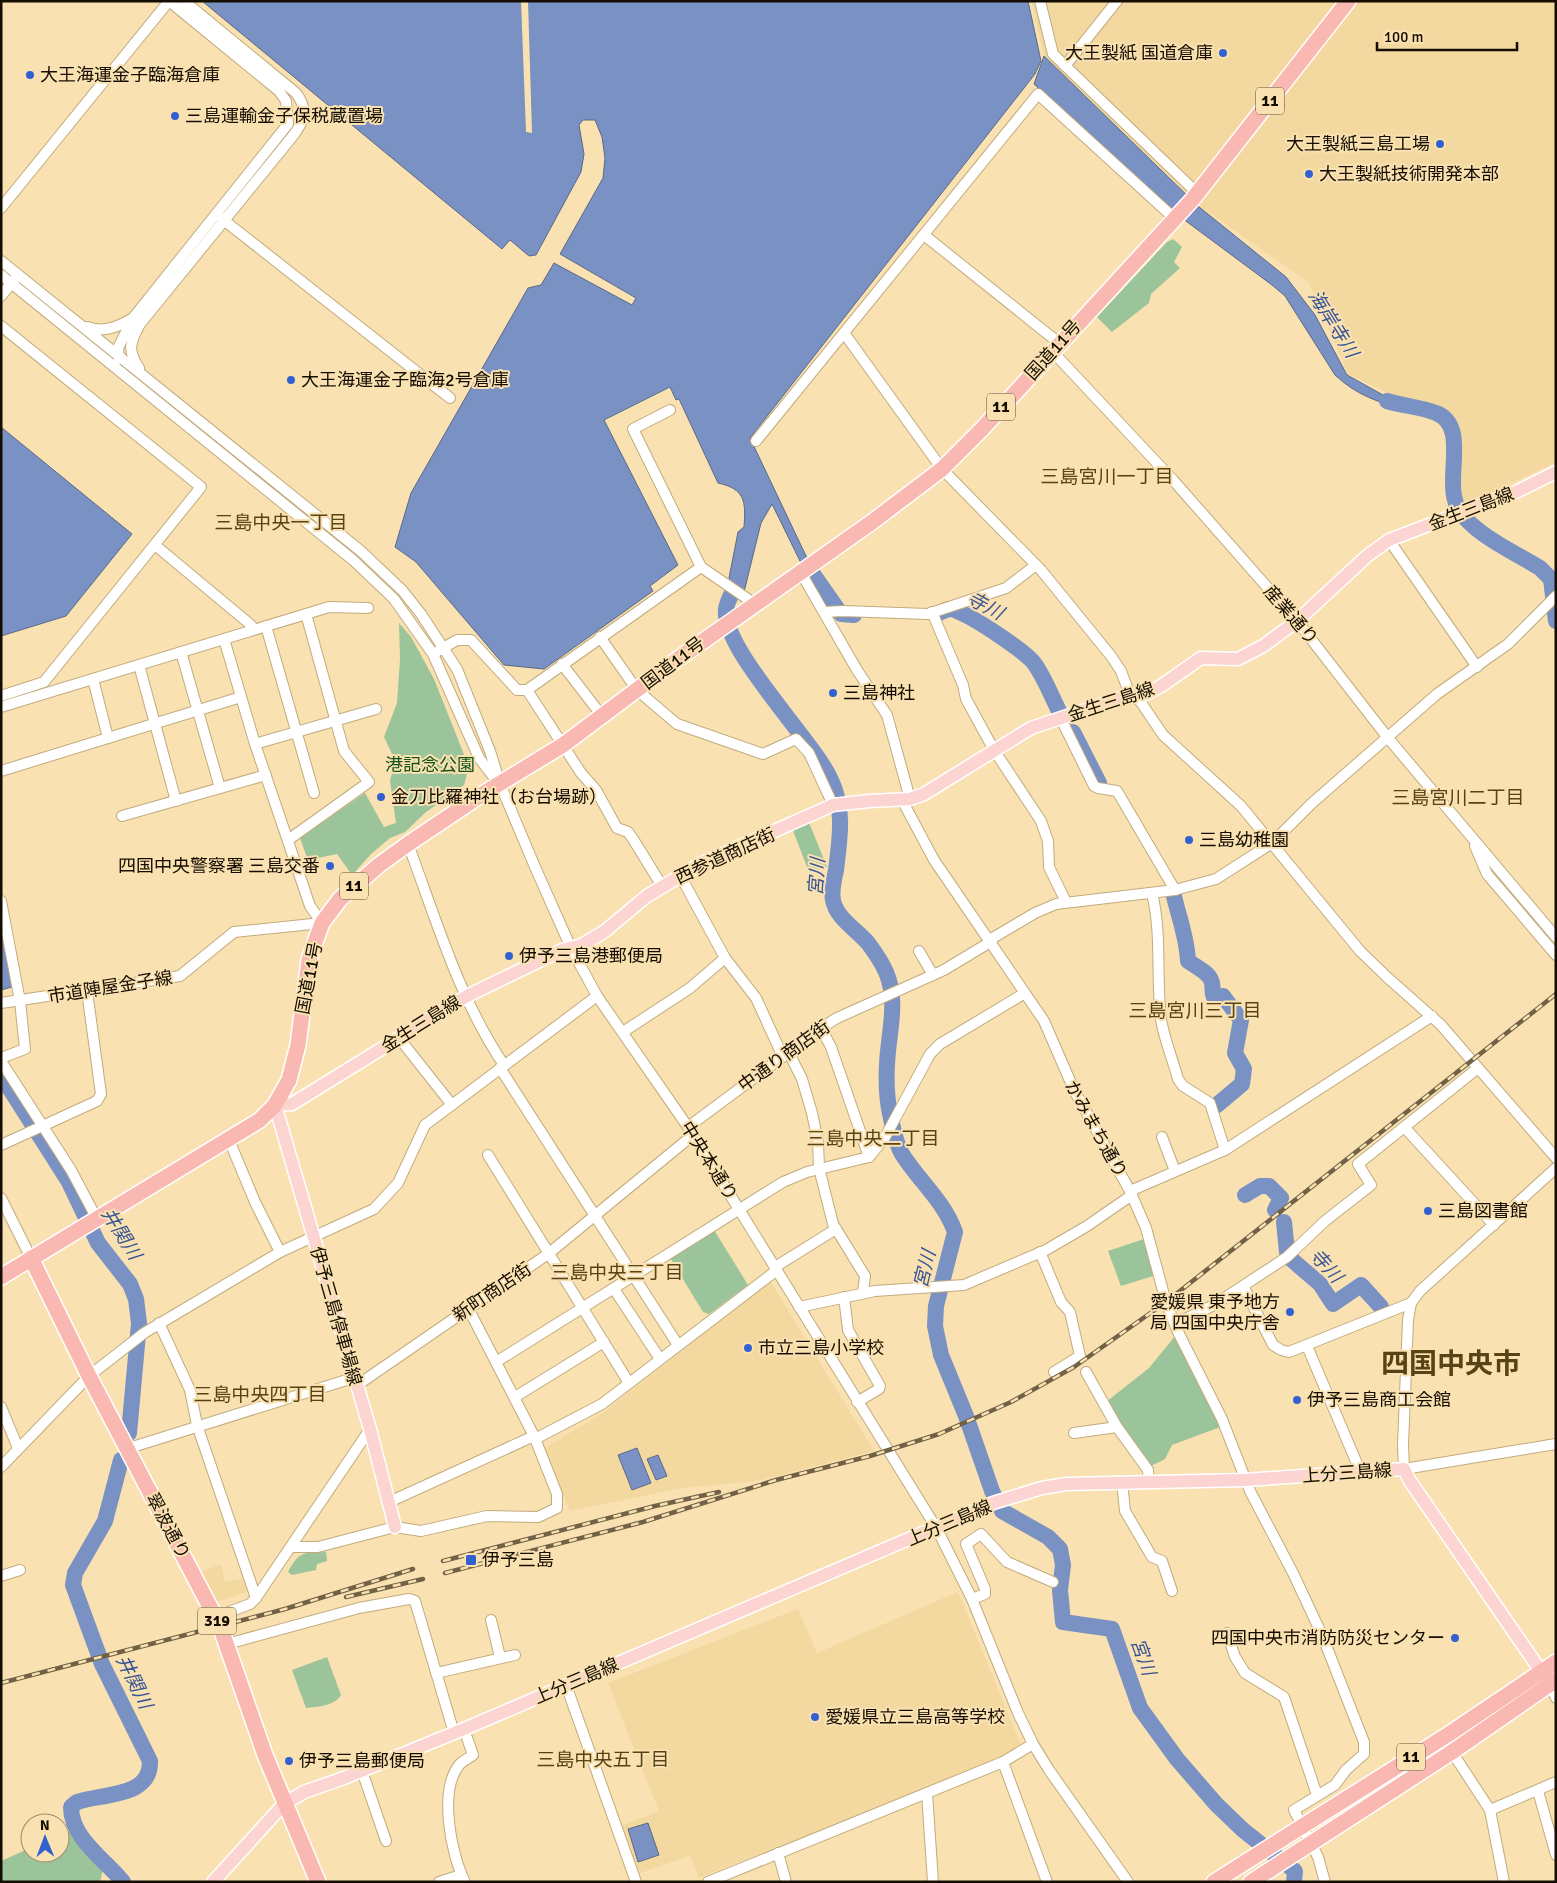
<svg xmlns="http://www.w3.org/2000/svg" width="1557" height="1883" font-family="Signika,'Noto Sans JP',sans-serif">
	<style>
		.built { fill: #f3d8a0 }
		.green { fill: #9bc49a }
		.water { fill: #7991c3; stroke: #5b6988 }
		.pier { fill: #f9e1b1 }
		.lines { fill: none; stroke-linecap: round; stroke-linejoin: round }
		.river { stroke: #7991c3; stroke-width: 16 }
		.minor-casing { stroke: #c2ab7d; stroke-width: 12 }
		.major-casing { stroke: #fff; stroke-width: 15 }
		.highway-casing { stroke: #fff; stroke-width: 18 }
		.minor { stroke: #fff; stroke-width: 10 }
		.major { stroke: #fcd4d1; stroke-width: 12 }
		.highway { stroke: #fab8b2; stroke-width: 15 }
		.rail-casing { stroke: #716247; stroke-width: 4.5 }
		.rail { stroke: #f9e1b1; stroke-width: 2.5; stroke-dasharray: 8; stroke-linecap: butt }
		.poi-dot { fill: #3360d0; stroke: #f9e1b1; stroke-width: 2 }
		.labels { text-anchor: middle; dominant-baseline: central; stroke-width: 4; stroke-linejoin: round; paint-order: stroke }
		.shield { fill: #f9e1b1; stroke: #594d35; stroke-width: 1 }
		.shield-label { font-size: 16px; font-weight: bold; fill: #150d00 }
		.poi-label { font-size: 18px; fill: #150d00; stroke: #f9e1b1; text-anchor: start }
		.street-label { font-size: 18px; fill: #150d00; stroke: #f9e1b1 }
		.park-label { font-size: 18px; fill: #135419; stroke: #f9e1b1 }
		.water-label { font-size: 19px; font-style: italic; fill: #375494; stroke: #f9e1b1 }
		.neighbourhood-label { font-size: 19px; fill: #584316; stroke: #f9e1b1 }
		.town-label { font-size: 28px; font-weight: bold; fill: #584316; stroke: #f9e1b1 }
	</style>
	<rect width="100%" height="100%" fill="#f9e1b1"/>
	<g class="built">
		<polygon points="1031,1 1556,1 1556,462 1463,506 1458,426 1348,374 1309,283 1200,206 1044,56"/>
		<polygon points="768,1282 772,1284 874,1451 757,1481 682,1488 570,1511 543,1449 606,1411"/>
		<polygon points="221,1564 225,1582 243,1578 247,1592 216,1602 202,1572"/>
		<polygon points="958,1592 1023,1750 699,1878 690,1856 637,1874 621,1826 659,1811 608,1683 798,1609 817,1653"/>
	</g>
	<g class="green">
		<polygon points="1173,239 1182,247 1174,262 1180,268 1151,294 1149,303 1112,332 1097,317 1167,242"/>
		<polygon points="399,623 411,637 434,679 469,767 464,785 426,812 405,832 390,838 371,854 352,875 337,854 308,860 300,838 365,793 384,827 396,823 390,781 395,760 384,737 397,703 400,659"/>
		<polygon points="808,820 827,867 809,872 792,828"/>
		<polygon points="714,1230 748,1285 709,1314 703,1312 669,1256"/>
		<polygon points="1144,1239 1153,1276 1121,1286 1108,1251"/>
		<polygon points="1176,1335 1223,1426 1172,1445 1165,1459 1149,1467 1106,1402 1149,1368"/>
		<path d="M326 1552 327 1561 317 1564 316 1570 292 1575 288 1572C299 1551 303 1553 326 1552Z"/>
		<path d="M327 1657 341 1695C334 1706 318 1707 306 1708L292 1670Z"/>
		<polygon points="72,1830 103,1869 100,1882 1,1882 1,1861 30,1848 30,1853 60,1853 60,1836"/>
	</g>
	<g class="water">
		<path d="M202 1H1028L1041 61 1035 74 750 438 807 558 801 563 772 504 761 523 744 592 729 578 738 532 744 527C746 501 745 489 718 483L679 399 676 400 670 387 604 420 678 565 650 586 653 591 544 669 504 665 416 562 395 547 411 493 528 288 541 285 554 263 632 305 636 298 560 254 603 178 605 158 602 137 595 120H583L579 125 584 154 581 172 536 255 529 256 510 240 502 249Z"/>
		<path d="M1044 56 1198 206 1286 277 1315 315 1347 375 1383 395 1408 401 1407 409C1380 404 1355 394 1335 375L1285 296 1272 285 1171 210 1034 84Z"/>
		<polygon points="1,427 132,534 66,616 1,636"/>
		<polygon points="1,921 12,987 1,990"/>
		<polygon points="637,1448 651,1483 632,1490 618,1455"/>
		<polygon points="658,1455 667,1476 656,1480 647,1459"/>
		<polygon points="648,1823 659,1855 638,1862 628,1829"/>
	</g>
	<polygon class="pier" points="521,1 528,1 532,133 526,132"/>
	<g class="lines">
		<g class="river">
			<path d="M1387 401C1403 406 1422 407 1436 413 1470 426 1443 480 1458 508 1471 533 1516 553 1540 568L1551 579 1556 621"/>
			<polyline points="813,574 841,614 854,615"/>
			<path d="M736 584C733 592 727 601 726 609 721 648 811 738 830 778 845 808 840 838 836 870 834 879 831 891 833 900 836 918 857 930 868 943 874 951 882 963 886 972 899 1002 888 1034 887 1065 886 1081 887 1099 890 1114 893 1127 895 1142 902 1154 919 1181 944 1201 955 1232L936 1306 935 1326 941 1355 966 1416 992 1491 1002 1511 1048 1537 1060 1549 1063 1565 1060 1590 1063 1622 1112 1629 1140 1708 1177 1759 1216 1804 1243 1830 1295 1871 1294 1882"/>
			<path d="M935 615C939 613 945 610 949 609 962 608 1026 652 1034 663 1045 678 1052 698 1061 715"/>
			<polyline points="1073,732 1099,783"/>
			<path d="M1174 896C1179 918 1187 938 1188 961 1195 966 1208 972 1211 980 1214 986 1211 991 1214 997L1223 996 1241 1020 1235 1053 1244 1069 1242 1084 1217 1105"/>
			<polyline points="1,1075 69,1182 98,1243 130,1284 136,1299 139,1323 129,1433"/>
			<polyline points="1245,1195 1260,1186 1269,1186 1281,1198 1275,1210"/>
			<polyline points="1284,1222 1287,1252 1291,1259 1320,1284 1333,1304 1361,1285 1381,1307"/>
			<path d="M121 1460 105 1521 75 1573 73 1585 102 1664 150 1761C151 1798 103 1793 77 1802L71 1807C71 1839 106 1860 123 1882"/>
		</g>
		<defs>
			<g id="minor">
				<polyline points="1040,1 1053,54 1198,194"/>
				<polyline points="1065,66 1117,1"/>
				<polyline points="1,208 169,1"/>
				<polyline points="221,218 450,398"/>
				<polyline points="924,235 1059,343"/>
				<polyline points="1,261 362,552 402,590 421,614 457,669 490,751 500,784 535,867 571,948 597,996 688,1127 937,1529 972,1599 1018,1713 1033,1744 1049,1770 1128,1882"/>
				<polyline points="1,275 353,560 394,599 433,654 479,758 496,780"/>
				<polyline points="1,296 15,279"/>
				<polyline points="1,326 201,487 44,682 1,696"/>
				<path d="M87 327C104 333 118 327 133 318L288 124 286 101 279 91 169 1"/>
				<polyline points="844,333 942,469 1041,570 1111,656 1121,671 1130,695 1140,701 1163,735 1241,806 1360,951 1388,978 1441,1025 1556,1158"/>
				<polyline points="1052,351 1173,480 1297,621 1388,738 1556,937"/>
				<polyline points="119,359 118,348 132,320"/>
				<path d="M139 368C127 350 130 342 140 324L292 137C304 122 309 110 296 93L184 1"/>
				<polyline points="670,410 633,429 701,567 755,604"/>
				<polyline points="756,441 1038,94 1175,219"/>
				<polyline points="1389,540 1477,667"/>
				<polyline points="155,545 251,625 253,630"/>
				<polyline points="801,573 857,670 887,715 910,799"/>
				<polyline points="824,612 843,611 928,614 1006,588 1036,565"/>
				<polyline points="932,612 963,685 966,699 994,750 1041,821 1048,841 1049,867 1066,902"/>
				<polyline points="266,626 314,793"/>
				<polyline points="600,637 637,690 677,724 763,754 796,739 809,753 833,805"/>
				<polyline points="224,639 255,744 310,906 322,923"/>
				<polyline points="438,651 457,640 471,640 517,690 527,690 701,567"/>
				<polyline points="181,652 220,788"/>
				<polyline points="562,664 602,716"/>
				<polyline points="139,665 176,801"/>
				<polyline points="93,679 108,738"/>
				<polyline points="527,690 581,773 596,790 617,828 628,832 633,839 662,886"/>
				<polyline points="1,707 329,607 368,608"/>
				<polyline points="1061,719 1094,786 1098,788 1117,791 1175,890"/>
				<polyline points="255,744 376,709"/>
				<polyline points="1,771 241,697"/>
				<polyline points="902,800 934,860 1044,1021 1074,1090 1130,1191 1146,1228 1166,1302 1177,1330 1222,1419 1250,1491 1293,1573 1322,1635 1364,1742 1364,1754 1346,1770 1335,1785 1294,1810 1318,1857 1325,1882"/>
				<polyline points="122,816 266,775"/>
				<polyline points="288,840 369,782 344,751 306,614"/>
				<path d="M408 844C436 919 459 999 504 1065"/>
				<polyline points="1475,846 1487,874 1556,955"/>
				<polyline points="680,875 725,958"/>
				<path d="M1152 893C1162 934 1156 977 1161 1019 1164 1039 1173 1060 1178 1079L1183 1086 1210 1103 1225 1150"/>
				<polyline points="1,901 20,1001 25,1049 1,1058"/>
				<polyline points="991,939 1035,913 1056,904 1175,890 1216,879 1272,843 1311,804 1437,694 1508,644 1556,596"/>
				<polyline points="919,951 933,975"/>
				<polyline points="1,1003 180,976 234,932 322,923"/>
				<polyline points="821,1028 831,1047 869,1157"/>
				<polyline points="623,1032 690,988 725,958 756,998 783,1057"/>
				<polyline points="399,1038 452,1105"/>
				<polyline points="789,1053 802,1079 812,1113 818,1142 819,1168 833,1224 865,1276 863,1293"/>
				<polyline points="1,1061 71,1170 97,1219"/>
				<polyline points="500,1068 678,1345"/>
				<polyline points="688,1127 821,1028 837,1018 944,970 992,941"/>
				<polyline points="1405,1128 1494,1225"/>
				<polyline points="1162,1137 1175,1171"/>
				<polyline points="229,1140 255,1202 280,1252"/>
				<polyline points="1,1145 97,1101 101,1094 87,991"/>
				<polyline points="488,1155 629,1383"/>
				<polyline points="1556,1168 1420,1291 1411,1303 1408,1320 1403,1445 1404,1469 1556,1444"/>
				<polyline points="1130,1191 1225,1150 1432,1016"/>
				<polyline points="1,1198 31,1258"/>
				<polyline points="1040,1252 1061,1302 1070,1312 1080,1356 1054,1372"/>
				<polyline points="775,1267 836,1229"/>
				<polyline points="1243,1286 1273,1345 1281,1350 1289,1352 1411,1303"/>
				<polyline points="614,1289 660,1359"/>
				<polyline points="844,1297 848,1330 880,1386 879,1389 857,1402"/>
				<polyline points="799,1307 875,1291 964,1285 1046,1250 1087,1226 1132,1195"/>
				<polyline points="159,1323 190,1390 197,1425 256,1598"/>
				<polyline points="1175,1324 1214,1305 1287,1257 1325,1221 1371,1185 1358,1164 1478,1068"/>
				<polyline points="1307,1346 1361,1473"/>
				<polyline points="496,1362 783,1182 807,1172 869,1157 884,1139 930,1054 940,1044 1025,993"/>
				<polyline points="1086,1372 1117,1427 1148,1470 1149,1482"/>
				<polyline points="356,1386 548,1254 693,1135"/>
				<polyline points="515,1397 604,1342"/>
				<polyline points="1,1407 18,1448"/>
				<polyline points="1074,1433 1117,1427"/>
				<polyline points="535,1439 602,1404 777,1270"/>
				<polyline points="126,1449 353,1378"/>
				<polyline points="1,1467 89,1376 144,1333 280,1252 374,1209 398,1183 425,1125 597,996"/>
				<polyline points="1122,1482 1125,1511 1152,1557 1162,1561 1172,1591"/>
				<polyline points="389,1502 534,1436"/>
				<polyline points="291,1547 318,1547 395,1527 421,1531 487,1516 538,1517 557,1508 557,1494 534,1436 468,1308"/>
				<polyline points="1,1576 20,1570"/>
				<polyline points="972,1599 985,1594 985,1589 966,1544 981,1534 1007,1562 1053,1582"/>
				<polyline points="216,1617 250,1604 256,1598 370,1429"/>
				<polyline points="491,1620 500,1657"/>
				<polyline points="1227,1633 1235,1657 1245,1673 1284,1697 1317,1795"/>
				<polyline points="227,1644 359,1608 409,1599 415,1601 454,1733"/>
				<polyline points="436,1673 515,1655"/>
				<polyline points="566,1685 636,1882"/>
				<polyline points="1550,1685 1556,1698"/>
				<path d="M464 1729 473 1755C469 1758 463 1761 460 1764 438 1789 451 1855 465 1882"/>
				<polyline points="1452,1752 1490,1810 1504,1882"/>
				<polyline points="1003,1762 1047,1882"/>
				<polyline points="362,1771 386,1841"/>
				<polyline points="1538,1791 1556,1855"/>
				<polyline points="927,1793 933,1882"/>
				<polyline points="1490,1810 1556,1782"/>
				<polyline points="778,1853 786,1882"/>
				<polyline points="439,1882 461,1875"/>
				<polyline points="708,1882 1003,1762 1033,1744"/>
			</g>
			<g id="major">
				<polyline points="395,1527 370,1429 275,1105 292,1104 467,996 562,950 582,945 605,931 647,896 700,864 833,805 869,801 910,799 924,794 1031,728 1130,695 1146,694 1161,686 1201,658 1238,659 1263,646 1297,621 1367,556 1389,540 1516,492 1556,472"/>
				<polyline points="213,1882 284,1804 304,1792 344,1778 464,1729 993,1503 1042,1488 1066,1484 1245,1480 1404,1469 1410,1481 1547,1680"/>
			</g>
			<g id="highway">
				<polyline points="31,1258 89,1376 220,1626 265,1755 318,1882"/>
				<polyline points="1,1277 260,1120 275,1105 289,1080 298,1045 309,960 314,945 322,923 340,899 379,865 408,844 481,795 563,745 682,656 872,522 942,469 982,429 1192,200 1348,1"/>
				<polyline points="1214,1882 1449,1734 1556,1662"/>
				<polyline points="1251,1882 1452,1752 1556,1680"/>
			</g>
		</defs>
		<use href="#minor" class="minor-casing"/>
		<use href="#major" class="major-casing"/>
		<use href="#highway" class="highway-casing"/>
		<use href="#minor" class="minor"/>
		<use href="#major" class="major"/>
		<use href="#highway" class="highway"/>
		<defs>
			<g id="rail">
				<polyline points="443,1561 655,1506 719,1492"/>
				<polyline points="445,1573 643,1522 776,1480 870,1456 939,1434 1011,1402 1074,1367 1166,1302 1556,994"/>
				<polyline points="346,1597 423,1579"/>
				<polyline points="1,1683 285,1609 413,1569"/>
			</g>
		</defs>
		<use href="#rail" class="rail-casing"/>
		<use href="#rail" class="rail"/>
	</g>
	<g class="poi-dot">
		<circle cx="1223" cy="53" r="5"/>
		<circle cx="30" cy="75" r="5"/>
		<circle cx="175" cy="116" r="5"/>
		<circle cx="1440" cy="144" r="5"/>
		<circle cx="1309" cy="174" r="5"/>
		<circle cx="291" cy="380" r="5"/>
		<circle cx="833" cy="693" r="5"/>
		<circle cx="381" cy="797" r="5"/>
		<circle cx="1189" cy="840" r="5"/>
		<circle cx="330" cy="866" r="5"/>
		<circle cx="509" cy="956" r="5"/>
		<circle cx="1428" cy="1211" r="5"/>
		<circle cx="1290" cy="1312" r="5"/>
		<circle cx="748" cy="1348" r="5"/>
		<circle cx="1297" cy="1400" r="5"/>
		<rect x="465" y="1554" width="12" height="12" rx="2.5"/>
		<circle cx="1455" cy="1638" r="5"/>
		<circle cx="815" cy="1717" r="5"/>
		<circle cx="289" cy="1761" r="5"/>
	</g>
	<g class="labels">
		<g class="shield">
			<rect x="1256" y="87.5" width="28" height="27" rx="4"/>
			<rect x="987" y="393.5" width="28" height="27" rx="4"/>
			<rect x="340" y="872.5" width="28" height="27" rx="4"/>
			<rect x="198" y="1607.5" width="38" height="27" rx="4"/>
			<rect x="1397" y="1743.5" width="28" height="27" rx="4"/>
		</g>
		<g class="shield-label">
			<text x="1270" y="101">11</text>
			<text x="1001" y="407">11</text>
			<text x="354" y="886">11</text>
			<text x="217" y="1621">319</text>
			<text x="1411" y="1757">11</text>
		</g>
		<g class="poi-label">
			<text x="1213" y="53" text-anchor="end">大王製紙 国道倉庫</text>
			<text x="40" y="75">大王海運金子臨海倉庫</text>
			<text x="185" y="116">三島運輸金子保税蔵置場</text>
			<text x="1430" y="144" text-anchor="end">大王製紙三島工場</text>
			<text x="1319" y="174">大王製紙技術開発本部</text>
			<text x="301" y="380">大王海運金子臨海2号倉庫</text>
			<text x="843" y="693">三島神社</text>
			<text x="391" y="797">金刀比羅神社（お台場跡）</text>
			<text x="1199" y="840">三島幼稚園</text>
			<text x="320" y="866" text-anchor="end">四国中央警察署 三島交番</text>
			<text x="519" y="956">伊予三島港郵便局</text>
			<text x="1438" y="1211">三島図書館</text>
			<text x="1280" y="1302" text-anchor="end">愛媛県 東予地方<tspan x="1280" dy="21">局 四国中央庁舎</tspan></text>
			<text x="758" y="1348">市立三島小学校</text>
			<text x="1307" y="1400">伊予三島商工会館</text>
			<text x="482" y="1560">伊予三島</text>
			<text x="1445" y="1638" text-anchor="end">四国中央市消防防災センター</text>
			<text x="825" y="1717">愛媛県立三島高等学校</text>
			<text x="299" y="1761">伊予三島郵便局</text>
		</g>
		<g class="street-label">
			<text transform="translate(1053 350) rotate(-48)">国道11号</text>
			<text transform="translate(1471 509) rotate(-21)">金生三島線</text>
			<text transform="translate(1291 615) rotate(49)">産業通り</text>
			<text transform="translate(673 663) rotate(-37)">国道11号</text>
			<text transform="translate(1111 702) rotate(-18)">金生三島線</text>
			<text transform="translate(725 856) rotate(-25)">西参道商店街</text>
			<text transform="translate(309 978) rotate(-79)">国道11号</text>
			<text transform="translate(110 987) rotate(-9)">市道陣屋金子線</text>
			<text transform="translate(421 1024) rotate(-32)">金生三島線</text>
			<text transform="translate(784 1056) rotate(-36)">中通り商店街</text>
			<text transform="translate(1096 1129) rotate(61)">かみまち通り</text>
			<text transform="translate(709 1161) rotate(58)">中央本通り</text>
			<text transform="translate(492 1292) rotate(-34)">新町商店街</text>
			<text transform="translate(336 1316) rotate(74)">伊予三島停車場線</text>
			<text transform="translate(1347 1473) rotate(-4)">上分三島線</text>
			<text transform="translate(949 1523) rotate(-23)">上分三島線</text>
			<text transform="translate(168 1526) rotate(62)">翠波通り</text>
			<text transform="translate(576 1681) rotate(-23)">上分三島線</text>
		</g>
		<g class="park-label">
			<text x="430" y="765">港記念公園</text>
		</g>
		<g class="water-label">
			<text transform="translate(1333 324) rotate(58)">海岸寺川</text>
			<text transform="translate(985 606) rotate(28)">寺川</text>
			<text transform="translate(817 877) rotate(-86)">宮川</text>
			<text transform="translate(121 1234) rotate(58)">井関川</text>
			<text transform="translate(1326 1266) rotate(48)">寺川</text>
			<text transform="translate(925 1269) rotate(-76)">宮川</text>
			<text transform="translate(1143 1657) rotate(70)">宮川</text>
			<text transform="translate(134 1682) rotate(64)">井関川</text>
		</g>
		<g class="neighbourhood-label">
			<text x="1107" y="477">三島宮川一丁目</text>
			<text x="281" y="523">三島中央一丁目</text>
			<text x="1458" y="798">三島宮川二丁目</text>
			<text x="1195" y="1011">三島宮川三丁目</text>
			<text x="873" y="1139">三島中央二丁目</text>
			<text x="617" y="1273">三島中央三丁目</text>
			<text x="260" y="1395">三島中央四丁目</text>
			<text x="603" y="1760">三島中央五丁目</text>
		</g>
		<g class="town-label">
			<text x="1451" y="1364">四国中央市</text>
		</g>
	</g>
	<rect width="1557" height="1883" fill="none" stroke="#150d00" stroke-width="5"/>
	<g transform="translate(45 1838) rotate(359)"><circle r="24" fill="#f9e1b1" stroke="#9e8c6a"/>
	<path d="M0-4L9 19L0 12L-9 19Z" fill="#3360d0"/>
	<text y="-8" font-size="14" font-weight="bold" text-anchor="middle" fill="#150d00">N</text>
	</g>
	<path d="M1377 42v8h140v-8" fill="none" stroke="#150d00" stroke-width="2.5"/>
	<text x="1384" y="42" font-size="15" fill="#150d00" stroke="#f9e1b1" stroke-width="4" paint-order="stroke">100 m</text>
</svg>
